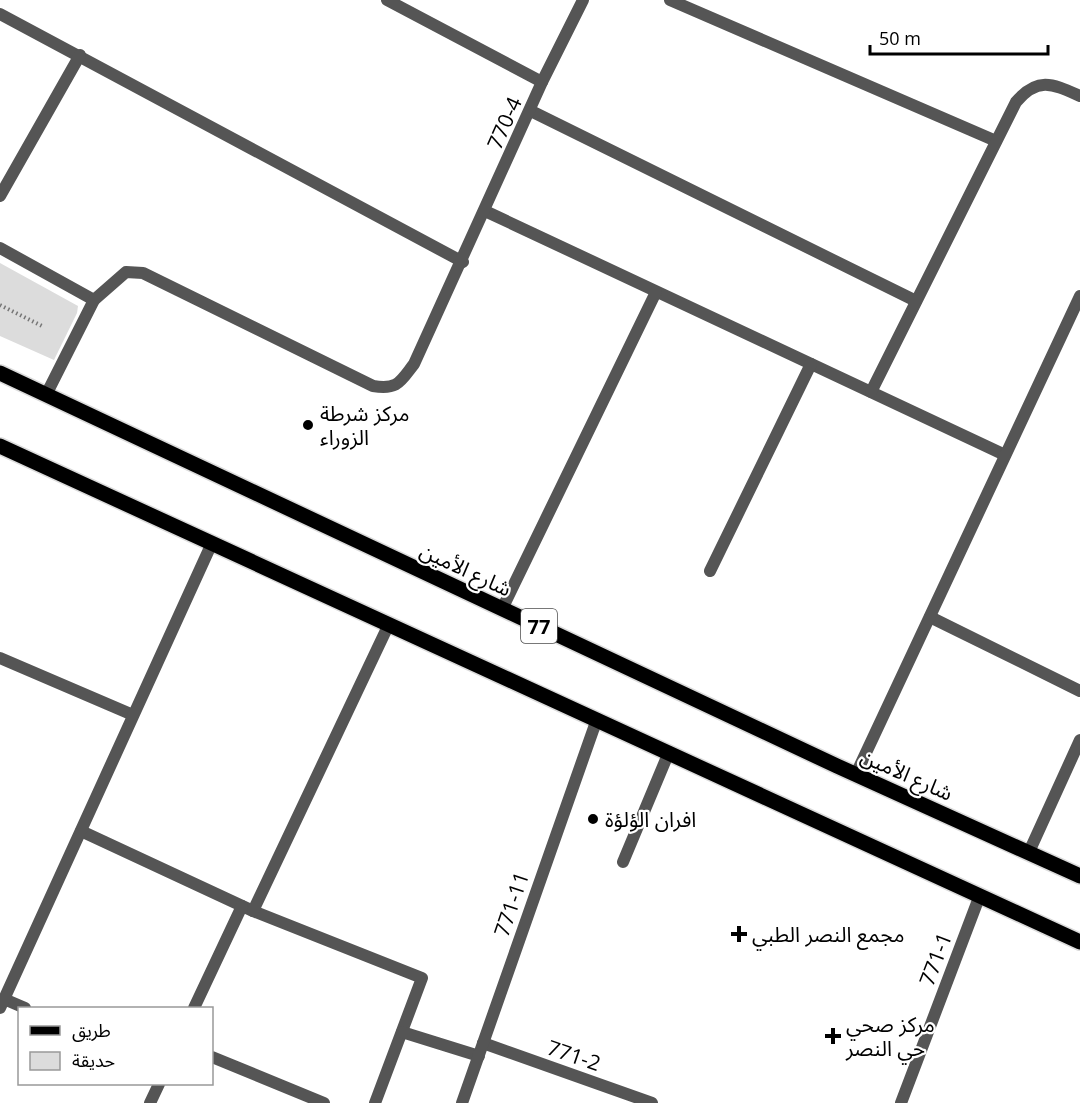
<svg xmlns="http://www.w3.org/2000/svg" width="1080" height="1103" font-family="'Open Sans','Noto Sans Arabic',sans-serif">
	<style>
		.green { fill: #dcdcdc }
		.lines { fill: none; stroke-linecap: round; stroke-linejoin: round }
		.primary-casing { stroke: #dbdbdb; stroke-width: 18 }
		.path { stroke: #777; stroke-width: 4; stroke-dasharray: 1.5 3; stroke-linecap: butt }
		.service { stroke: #555; stroke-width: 12 }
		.minor { stroke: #555; stroke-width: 12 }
		.primary { stroke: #000; stroke-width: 15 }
		.poi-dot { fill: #000; stroke: #fff; stroke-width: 2 }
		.labels { text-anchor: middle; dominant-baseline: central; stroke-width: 4.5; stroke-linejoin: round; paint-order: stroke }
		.shield { fill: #fff; stroke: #4c4c4c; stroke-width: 1.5 }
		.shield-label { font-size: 20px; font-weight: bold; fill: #000 }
		.street-label { font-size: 21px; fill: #000; stroke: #fff }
		.poi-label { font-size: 21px; fill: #000; stroke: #fff; text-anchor: start }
	</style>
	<rect width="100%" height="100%" fill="#fff"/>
	<polygon class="green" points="0,263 78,306 77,313 54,360 0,336"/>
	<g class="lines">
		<defs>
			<g id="primary">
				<polyline points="0,373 837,766 1080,876"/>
				<polyline points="0,446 1080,942"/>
			</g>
		</defs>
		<use href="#primary" class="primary-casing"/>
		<polyline class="path" points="0,305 42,326"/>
		<polyline class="service" points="623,862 669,752"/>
		<g class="minor">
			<polyline points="387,0 542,82"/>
			<polyline points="670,0 996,141"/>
			<polyline points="0,14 463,262"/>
			<polyline points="531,111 916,301"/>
			<polyline points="0,196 80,55"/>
			<polyline points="485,211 1005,455"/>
			<polyline points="0,248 94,300"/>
			<path d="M871 392 1016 102C1038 76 1053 84 1080 96"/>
			<path d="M46 395 94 300 126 272 143 273 373 386C398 390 400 382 414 364L542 82 583 0"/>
			<polyline points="710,571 811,364"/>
			<polyline points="502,609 656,292"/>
			<polyline points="930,617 1080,691"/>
			<polyline points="0,658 133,715"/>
			<polyline points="856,774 1080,296"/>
			<polyline points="81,831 253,911 422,978 375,1103"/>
			<polyline points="1029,852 1080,740"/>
			<polyline points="253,911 389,624"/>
			<polyline points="4,999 25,1008"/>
			<polyline points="0,1008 212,543"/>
			<polyline points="194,1008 242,906"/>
			<polyline points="402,1032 479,1056"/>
			<polyline points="483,1043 652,1103"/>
			<polyline points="212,1057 324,1103"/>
			<polyline points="150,1103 159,1084"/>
			<polyline points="462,1103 597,719"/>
			<polyline points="901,1103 980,895"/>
		</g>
		<use href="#primary" class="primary"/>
	</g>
	<g class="poi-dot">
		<circle cx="308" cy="425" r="6"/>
		<circle cx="593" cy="819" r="6"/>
		<path d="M736 925h6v6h6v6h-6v6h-6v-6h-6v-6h6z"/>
		<path d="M830 1027h6v6h6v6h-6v6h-6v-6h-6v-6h6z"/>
	</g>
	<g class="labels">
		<rect class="shield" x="521" y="609" width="36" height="34" rx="4.5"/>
		<g class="shield-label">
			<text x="539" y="626">77</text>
		</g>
		<g class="street-label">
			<text transform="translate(504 123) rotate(-66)">770-4</text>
			<text transform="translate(466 569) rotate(25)">شارع الأمين</text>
			<text transform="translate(907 774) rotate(24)">شارع الأمين</text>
			<text transform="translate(511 904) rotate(-71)">771-11</text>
			<text transform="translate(935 959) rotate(-69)">771-1</text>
			<text transform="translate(574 1055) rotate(19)">771-2</text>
		</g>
		<g class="poi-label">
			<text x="320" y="413">مركز شرطة<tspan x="320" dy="24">الزوراء</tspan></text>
			<text x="605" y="819">افران الؤلؤة</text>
			<text x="752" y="934">مجمع النصر الطبي</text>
			<text x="846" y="1024">مركز صحي<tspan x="846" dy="24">حي النصر</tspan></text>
		</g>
	</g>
	<rect x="18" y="1007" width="195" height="78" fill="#ffffff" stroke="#999999" stroke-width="1.5"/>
	<rect x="30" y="1026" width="30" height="9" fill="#000000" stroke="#999999" stroke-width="1.5"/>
	<text x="72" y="1037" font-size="18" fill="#000000">طريق</text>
	<rect x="30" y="1052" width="30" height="18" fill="#dcdcdc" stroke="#999999" stroke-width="1.5"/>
	<text x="72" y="1067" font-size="18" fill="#000000">حديقة</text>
	<path d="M870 45v9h178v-9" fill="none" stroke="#000000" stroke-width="3"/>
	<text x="879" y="45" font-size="18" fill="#000000" stroke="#ffffff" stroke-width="4.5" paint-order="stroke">50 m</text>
</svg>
